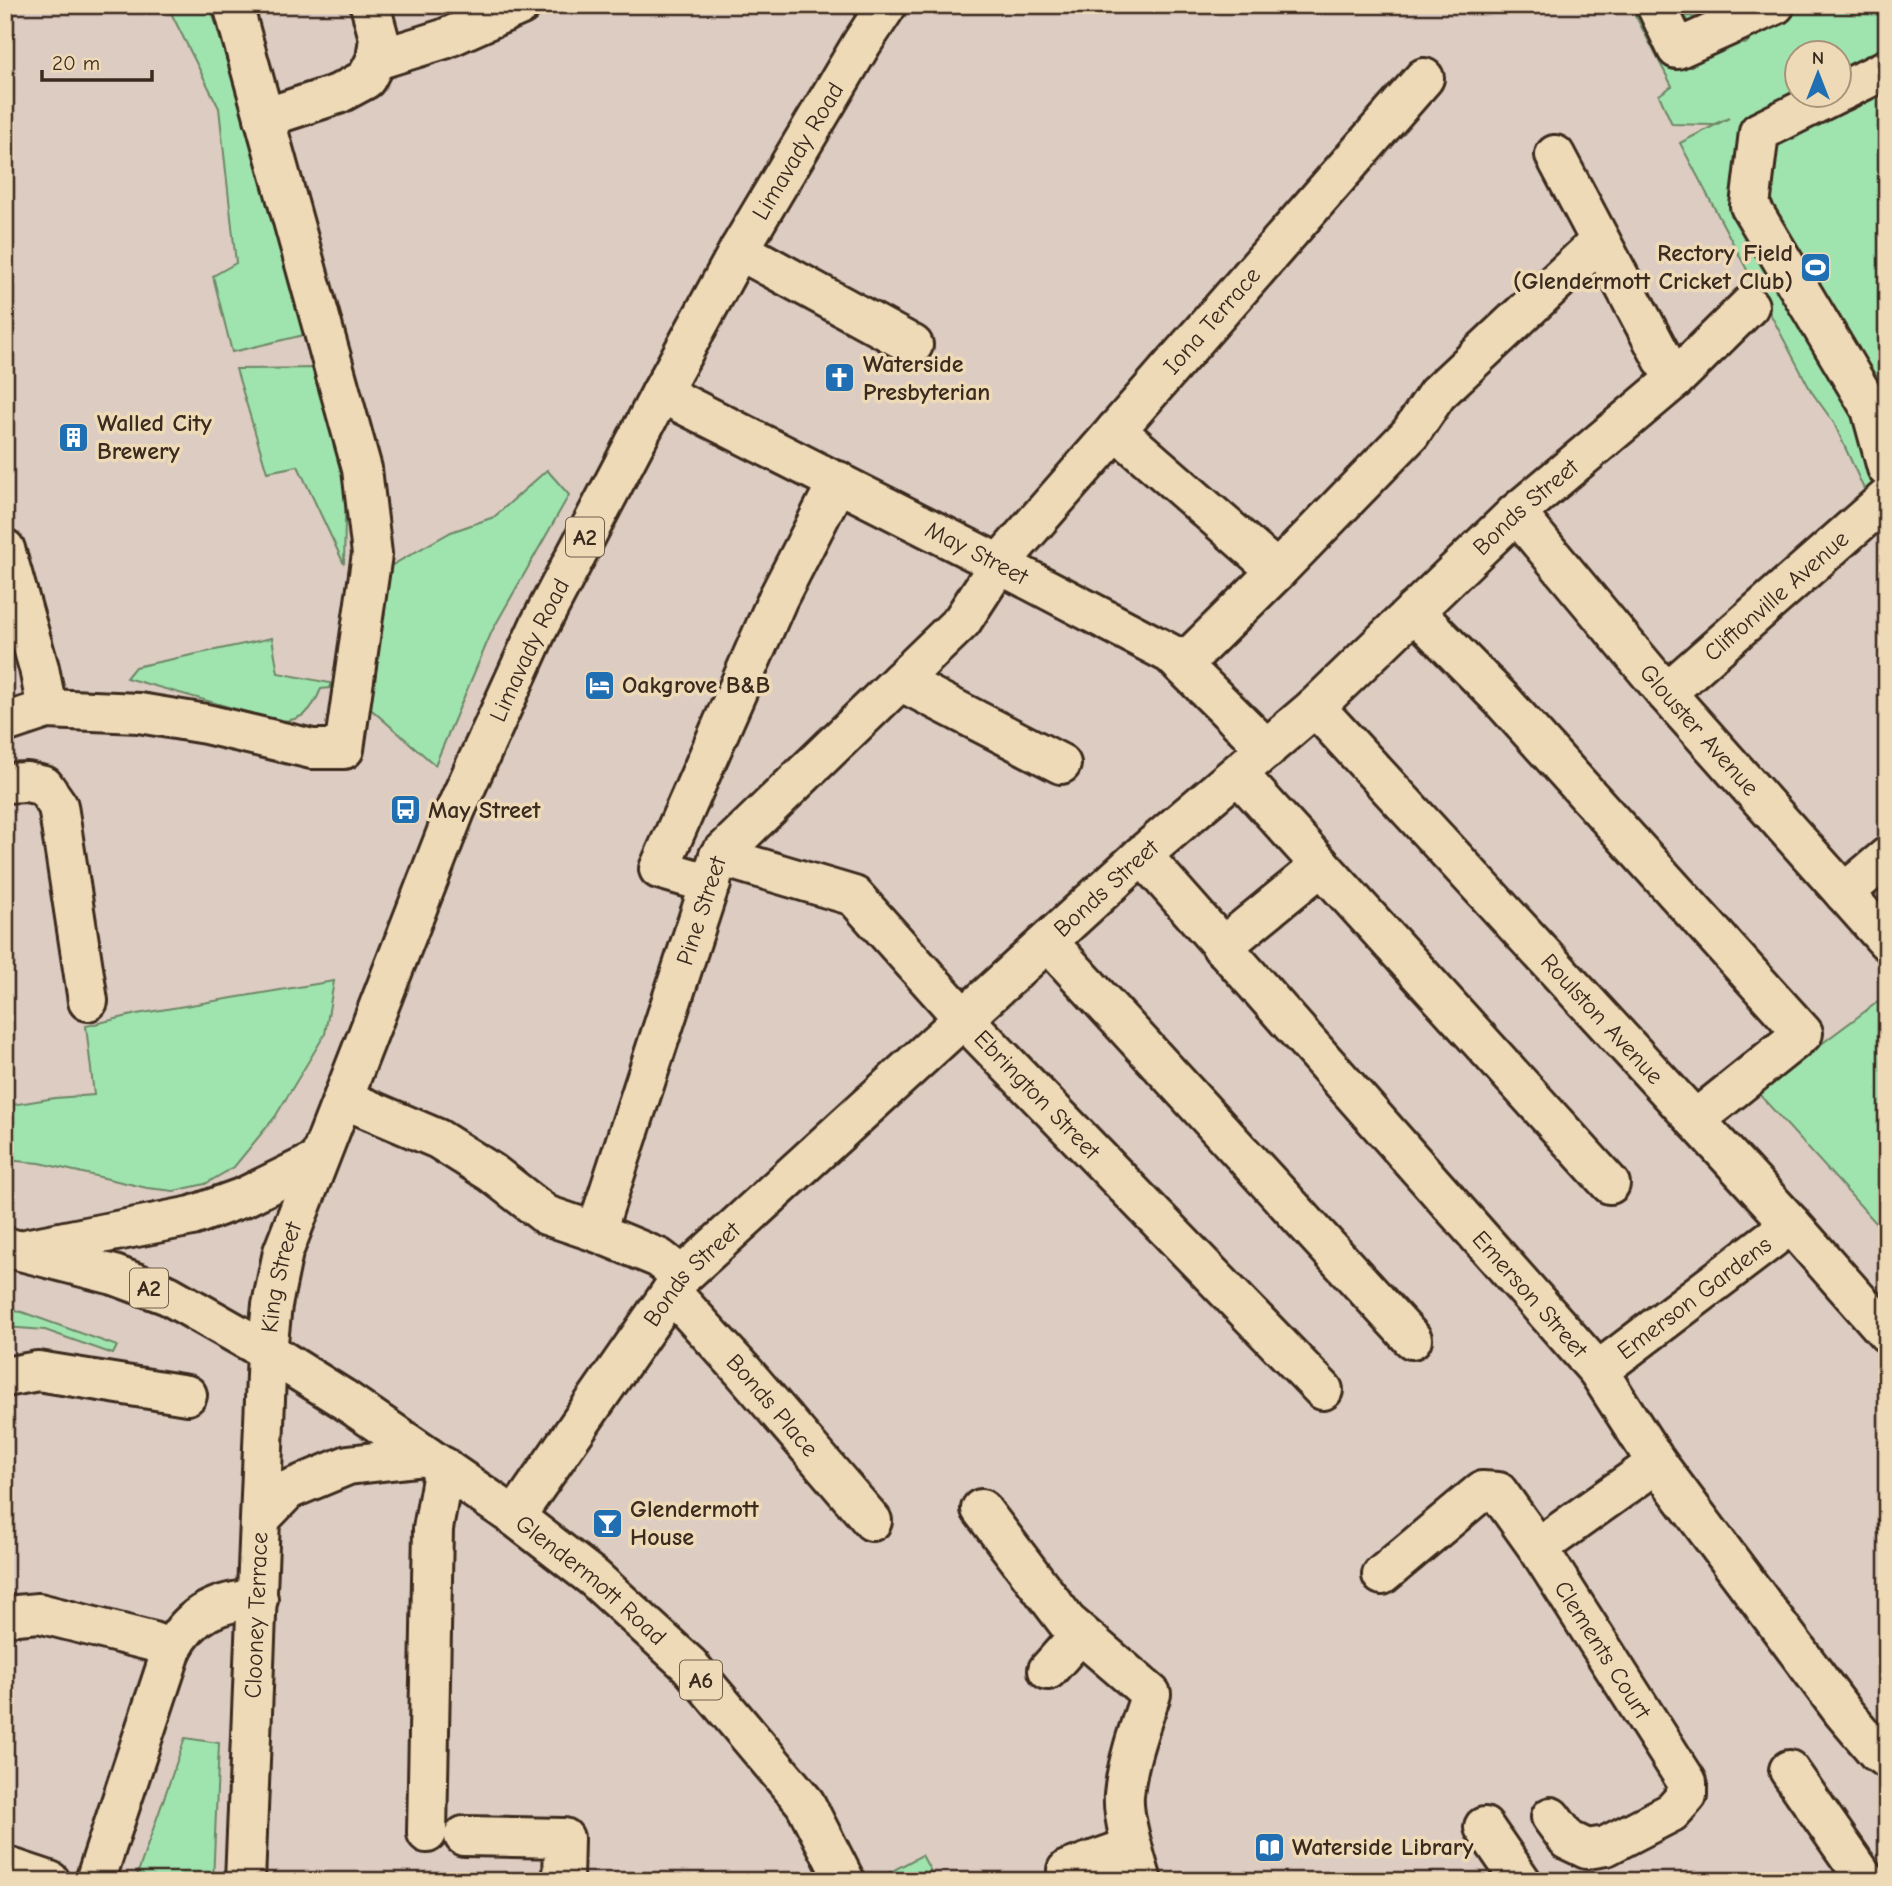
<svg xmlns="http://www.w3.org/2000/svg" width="1892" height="1886" font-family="'Comic Neue',sans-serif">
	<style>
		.green { fill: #9fe4af; stroke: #6d8766; stroke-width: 2; fill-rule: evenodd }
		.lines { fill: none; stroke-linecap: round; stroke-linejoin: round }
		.minor-casing { stroke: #3b2a1e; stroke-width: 44 }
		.major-casing { stroke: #3b2a1e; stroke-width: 44 }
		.highway-casing { stroke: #3b2a1e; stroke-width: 44 }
		.minor { stroke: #efdab8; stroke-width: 38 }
		.major { stroke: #efdab8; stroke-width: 38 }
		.highway { stroke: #efdab8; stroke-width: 38 }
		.labels { text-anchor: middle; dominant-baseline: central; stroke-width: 7; stroke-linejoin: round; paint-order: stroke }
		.shield { fill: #efdab8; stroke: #715f4c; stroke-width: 2 }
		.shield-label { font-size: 23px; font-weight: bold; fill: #3b2a1e }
		.street-label { font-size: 24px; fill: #3b2a1e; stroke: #efdab8 }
		.poi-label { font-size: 24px; font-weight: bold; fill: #3b2a1e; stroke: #efdab8; text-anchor: start }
	</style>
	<rect width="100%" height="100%" fill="#dcccc2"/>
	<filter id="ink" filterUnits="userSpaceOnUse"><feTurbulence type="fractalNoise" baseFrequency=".0143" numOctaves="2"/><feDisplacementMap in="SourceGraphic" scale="14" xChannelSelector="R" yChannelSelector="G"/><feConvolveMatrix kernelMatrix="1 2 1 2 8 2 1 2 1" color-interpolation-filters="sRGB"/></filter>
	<g filter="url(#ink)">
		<g class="green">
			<polygon points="167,5 210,5 305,318 304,335 232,352 213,276 236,263 219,108"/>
			<path d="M1804 5H1852L1862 10 1887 7V484L1869 500 1834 423 1811 391 1680 143 1729 118 1712 125 1672 124 1659 95 1672 86 1633 11 1655 19 1689 16 1710 21 1727 43 1745 44 1770 24ZM1798 52H1840V94H1798Z"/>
			<polygon points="317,368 346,476 344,564 298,466 267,472 236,369"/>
			<polygon points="547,470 569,495 492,631 435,765 365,704 389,567 451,532 494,517"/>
			<path d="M272 638 278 673 330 683V688L321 689C312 710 304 721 279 721L126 678 135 667Z"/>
			<polygon points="334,981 325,1034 275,1117 234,1167 205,1184 174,1191 147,1188 40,1163 5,1160 5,1106 55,1098 94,1095 86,1026 137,1014"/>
			<polygon points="1887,995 1887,1235 1757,1092"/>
			<polygon points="5,1310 22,1312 117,1346 113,1354 45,1330 5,1327"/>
			<polygon points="185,1738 219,1743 213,1881 135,1881"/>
			<polygon points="922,1855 936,1881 883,1881 881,1877"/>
		</g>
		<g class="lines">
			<defs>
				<g id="minor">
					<polyline points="1656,5 1677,49 1775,5"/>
					<polyline points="376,60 444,39 521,5"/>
					<polyline points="1840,92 1887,69"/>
					<polyline points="1835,94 1759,132 1750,206 1871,409 1887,468"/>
					<polyline points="264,118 338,94 366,79 376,60 379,38 370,5"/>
					<polyline points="1555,155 1674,380"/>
					<polyline points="739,250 913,345"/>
					<path id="s1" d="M661 393 999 564 1171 654 1267 749"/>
					<polyline points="1116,430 1277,571 1182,665"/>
					<path id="s2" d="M1516 513 1666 693 1887 941"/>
					<polyline points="5,549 39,668 47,709"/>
					<polyline points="1277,571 1410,434 1437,394 1600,241"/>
					<polyline points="1414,611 1501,699 1803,1033 1695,1120"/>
					<polyline points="900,681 1061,764"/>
					<path id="s3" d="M1666 693 1887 498"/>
					<path id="s4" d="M1315 707 1791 1224 1887 1333"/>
					<polyline points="5,723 47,709 139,713 206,724 312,749 344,749 372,554 362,469 233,5"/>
					<polyline points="1238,774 1610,1184"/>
					<polyline points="5,783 27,782 44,786 58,806 88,1001"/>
					<path id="s5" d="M1142 855 1598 1371 1657 1463 1843 1712 1877 1752 1887 1759"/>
					<path id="s6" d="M719 856 854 896 964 1019 1323 1390"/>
					<polyline points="711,884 659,869 778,598 838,481"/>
					<polyline points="1844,893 1887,857"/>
					<polyline points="1048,942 1412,1339"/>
					<polyline points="1222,947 1321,866"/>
					<polyline points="344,1099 438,1139 492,1173 546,1215 596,1232 659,1258 682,1276"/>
					<path id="s7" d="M596 1232 719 856 962 621 999 564 1424 78"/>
					<path id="s8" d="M671 1292 744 1372 872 1521"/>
					<path id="s9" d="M1598 1371 1791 1224"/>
					<polyline points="5,1377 38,1371 187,1395"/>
					<path d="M981 1509 1067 1622 1151 1694C1140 1726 1127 1761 1124 1795 1122 1817 1135 1858 1142 1881"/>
					<path id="s10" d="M515 1517 682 1276 1142 855 1315 707 1516 513 1674 380 1749 306"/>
					<polyline points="1538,1548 1657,1463"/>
					<path id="s11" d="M1382 1575 1482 1491 1498 1492 1538 1548 1687 1782V1795L1672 1812 1606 1846 1587 1849 1568 1840 1551 1817"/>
					<polyline points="5,1616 39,1613 150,1641 172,1649"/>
					<polyline points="1048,1670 1080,1634"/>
					<polyline points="1789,1770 1865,1879 1864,1881"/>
					<polyline points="1484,1827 1521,1881"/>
					<polyline points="427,1833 433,1529 444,1467"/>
					<polyline points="464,1836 564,1838 563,1881"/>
					<polyline points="5,1866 50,1881"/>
					<polyline points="1067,1870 1132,1847"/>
					<path d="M95 1881 172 1649C190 1613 220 1601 258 1599"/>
				</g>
				<g id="major">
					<polyline points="261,1518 288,1490 348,1465 426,1456"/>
					<path id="s12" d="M245 1881 267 1351"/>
				</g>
				<g id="highway">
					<path id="s13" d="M5 1247 114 1275 168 1295 267 1351 342 1398 515 1517 594 1578 689 1665 805 1803 845 1881"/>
					<polyline points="30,1248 192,1216 244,1197 317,1161"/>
					<path id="s14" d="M267 1351 272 1305 283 1252 455 811 539 626 661 393 739 250 862 43 887 5"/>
				</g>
			</defs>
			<use href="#minor" class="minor-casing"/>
			<use href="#major" class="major-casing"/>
			<use href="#highway" class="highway-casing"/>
			<use href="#minor" class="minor"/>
			<use href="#major" class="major"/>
			<use href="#highway" class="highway"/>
		</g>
	</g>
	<defs>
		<symbol id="stadium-square" viewBox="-11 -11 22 22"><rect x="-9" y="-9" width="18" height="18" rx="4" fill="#1f6fb2" stroke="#efdab8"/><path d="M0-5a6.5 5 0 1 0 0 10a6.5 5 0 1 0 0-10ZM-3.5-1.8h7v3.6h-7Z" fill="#fff"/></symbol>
		<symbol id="church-square" viewBox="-11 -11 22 22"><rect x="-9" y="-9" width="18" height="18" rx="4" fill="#1f6fb2" stroke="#efdab8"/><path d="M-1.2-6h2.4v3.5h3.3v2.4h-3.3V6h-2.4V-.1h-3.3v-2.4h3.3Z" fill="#fff"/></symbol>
		<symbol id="building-square" viewBox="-11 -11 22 22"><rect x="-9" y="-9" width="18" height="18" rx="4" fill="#1f6fb2" stroke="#efdab8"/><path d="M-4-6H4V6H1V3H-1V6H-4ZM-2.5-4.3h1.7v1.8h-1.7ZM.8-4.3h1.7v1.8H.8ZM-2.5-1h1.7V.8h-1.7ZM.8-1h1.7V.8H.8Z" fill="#fff"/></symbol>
		<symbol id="hotel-square" viewBox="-11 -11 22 22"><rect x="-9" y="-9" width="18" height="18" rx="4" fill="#1f6fb2" stroke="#efdab8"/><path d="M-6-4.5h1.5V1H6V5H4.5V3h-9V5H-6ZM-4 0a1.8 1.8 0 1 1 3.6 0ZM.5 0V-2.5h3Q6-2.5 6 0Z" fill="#fff"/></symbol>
		<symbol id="bus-square" viewBox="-11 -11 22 22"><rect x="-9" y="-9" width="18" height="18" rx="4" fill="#1f6fb2" stroke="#efdab8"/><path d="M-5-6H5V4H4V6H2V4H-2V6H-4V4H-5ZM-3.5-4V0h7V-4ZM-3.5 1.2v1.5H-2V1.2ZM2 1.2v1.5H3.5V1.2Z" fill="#fff"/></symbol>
		<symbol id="bar-square" viewBox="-11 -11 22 22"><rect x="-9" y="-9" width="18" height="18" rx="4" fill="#1f6fb2" stroke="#efdab8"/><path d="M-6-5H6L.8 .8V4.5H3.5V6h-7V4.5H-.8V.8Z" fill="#fff"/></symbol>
		<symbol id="library-square" viewBox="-11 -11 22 22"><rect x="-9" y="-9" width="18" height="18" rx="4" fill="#1f6fb2" stroke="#efdab8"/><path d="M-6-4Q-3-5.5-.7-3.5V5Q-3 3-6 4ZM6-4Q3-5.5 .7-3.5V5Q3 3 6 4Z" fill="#fff"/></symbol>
	</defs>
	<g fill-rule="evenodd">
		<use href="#stadium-square" x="1798" y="250" width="35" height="35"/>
		<use href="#church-square" x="822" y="360" width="35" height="35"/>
		<use href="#building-square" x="56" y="420" width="35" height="35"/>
		<use href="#hotel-square" x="582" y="668" width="35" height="35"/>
		<use href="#bus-square" x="388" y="792" width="35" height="35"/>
		<use href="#bar-square" x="590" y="1506" width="35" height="35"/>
		<use href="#library-square" x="1252" y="1830" width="35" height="35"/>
	</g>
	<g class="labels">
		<g class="shield">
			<rect x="566" y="517.5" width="38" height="39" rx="5"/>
			<rect x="130" y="1268.5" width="38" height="39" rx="5"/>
			<rect x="680" y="1660.5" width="42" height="39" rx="5"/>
		</g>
		<g class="shield-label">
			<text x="585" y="537">A2</text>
			<text x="149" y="1288">A2</text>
			<text x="701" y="1680">A6</text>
		</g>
		<g class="street-label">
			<text stroke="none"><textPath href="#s14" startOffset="1318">Limavady Road</textPath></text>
			<text stroke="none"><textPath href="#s7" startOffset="1125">Iona Terrace</textPath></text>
			<text stroke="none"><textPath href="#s10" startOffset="1435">Bonds Street</textPath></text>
			<text stroke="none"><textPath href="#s1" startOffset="354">May Street</textPath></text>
			<text stroke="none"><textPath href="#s3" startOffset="147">Cliftonville Avenue</textPath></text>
			<text stroke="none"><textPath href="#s14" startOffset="751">Limavady Road</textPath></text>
			<text stroke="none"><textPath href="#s2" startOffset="284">Glouster Avenue</textPath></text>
			<text stroke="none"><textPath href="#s10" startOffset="868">Bonds Street</textPath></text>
			<text stroke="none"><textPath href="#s7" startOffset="338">Pine Street</textPath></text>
			<text stroke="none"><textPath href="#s4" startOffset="424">Roulston Avenue</textPath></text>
			<text stroke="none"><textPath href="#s6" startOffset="411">Ebrington Street</textPath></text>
			<text stroke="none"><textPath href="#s10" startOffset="301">Bonds Street</textPath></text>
			<text stroke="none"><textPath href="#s14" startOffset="75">King Street</textPath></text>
			<text stroke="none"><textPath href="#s5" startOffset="586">Emerson Street</textPath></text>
			<text stroke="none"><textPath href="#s9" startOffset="121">Emerson Gardens</textPath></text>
			<text stroke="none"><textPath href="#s8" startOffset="152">Bonds Place</textPath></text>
			<text stroke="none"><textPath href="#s13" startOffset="681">Glendermott Road</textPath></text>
			<text stroke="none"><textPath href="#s12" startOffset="266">Clooney Terrace</textPath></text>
			<text stroke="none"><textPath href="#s11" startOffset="336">Clements Court</textPath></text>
		</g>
		<g class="poi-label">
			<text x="1793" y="253" text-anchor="end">Rectory Field<tspan x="1793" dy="28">(Glendermott Cricket Club)</tspan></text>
			<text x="863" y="364">Waterside<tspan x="863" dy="28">Presbyterian</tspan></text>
			<text x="97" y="423">Walled City<tspan x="97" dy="28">Brewery</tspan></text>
			<text x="622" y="685">Oakgrove B&amp;B</text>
			<text x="428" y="810">May Street</text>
			<text x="630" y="1509">Glendermott<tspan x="630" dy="28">House</tspan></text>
			<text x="1292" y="1847">Waterside Library</text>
		</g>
	</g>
	<rect width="1892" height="1886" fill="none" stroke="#efdab8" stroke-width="28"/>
	<rect x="14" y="14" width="1864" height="1858" fill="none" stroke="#3b2a1e" stroke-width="2.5" filter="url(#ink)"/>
	<g transform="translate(1818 74)"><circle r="33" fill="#efdab8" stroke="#a7947a" stroke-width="2"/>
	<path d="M0-5L12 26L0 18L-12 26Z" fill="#1f6fb2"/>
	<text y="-10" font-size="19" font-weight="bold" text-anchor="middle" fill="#3b2a1e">N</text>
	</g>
	<path d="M42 70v10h110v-10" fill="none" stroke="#3b2a1e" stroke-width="3.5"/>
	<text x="52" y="70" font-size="21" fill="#3b2a1e" stroke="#efdab8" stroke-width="5" paint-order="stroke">20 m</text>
</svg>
